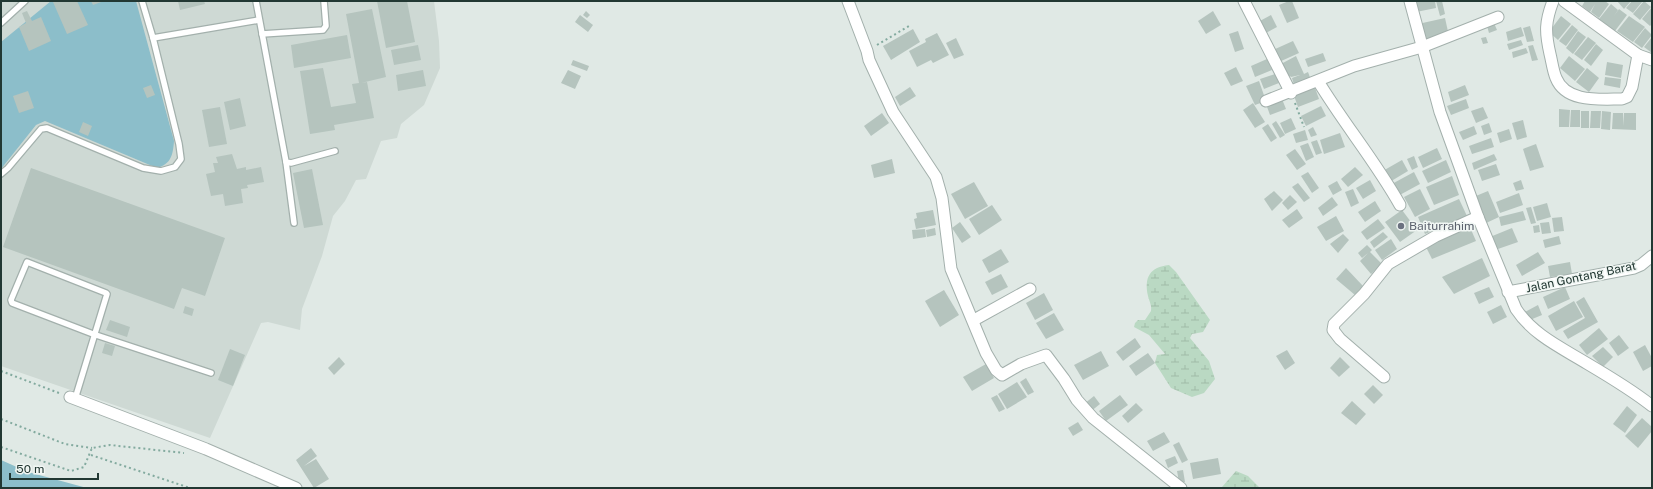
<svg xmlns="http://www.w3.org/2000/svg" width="1653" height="489" font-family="'Public Sans',sans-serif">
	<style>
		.built { fill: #ced9d4 }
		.wetland { fill: url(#wetland-marsh) }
		.water { fill: #8cbeca }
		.building { fill: #b5c4be }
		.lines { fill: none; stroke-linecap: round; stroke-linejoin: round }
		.service-casing { stroke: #a3b0ac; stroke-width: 8 }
		.minor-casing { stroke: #a3b0ac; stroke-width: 13 }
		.path { stroke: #83aa9f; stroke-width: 2; stroke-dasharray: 2 3; stroke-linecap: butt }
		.service { stroke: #fff; stroke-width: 5.5 }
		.minor { stroke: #fff; stroke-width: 11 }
		.worship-dot { fill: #6b7280; stroke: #f0f6f3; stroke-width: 1.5 }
		.labels { text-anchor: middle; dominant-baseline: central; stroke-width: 3; stroke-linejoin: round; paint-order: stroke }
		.worship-label { font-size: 12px; fill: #5b616d; stroke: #f0f6f3; text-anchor: start }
		.street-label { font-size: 12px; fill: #223833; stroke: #f0f6f3 }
	</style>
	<defs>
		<pattern id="wetland-marsh" width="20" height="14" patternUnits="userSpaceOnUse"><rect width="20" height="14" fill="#bad9c3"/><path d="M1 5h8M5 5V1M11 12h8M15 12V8" fill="none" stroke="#a0bba8"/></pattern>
	</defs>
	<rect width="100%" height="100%" fill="#e0e9e5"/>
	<polygon class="built" points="1,1 434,1 439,41 440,68 424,105 401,124 397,138 381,141 366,179 356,180 345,201 333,216 322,256 302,309 300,330 268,322 261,323 210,438 1,366"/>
	<g class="wetland">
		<path d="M1169 265 1176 272 1210 320 1203 332 1192 334 1190 338 1209 361 1215 379 1204 393 1192 397 1171 388 1155 363 1157 355 1165 354 1149 335 1134 327 1135 323 1138 320H1145L1151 311C1152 305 1149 301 1148 296 1144 277 1150 267 1169 265Z"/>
		<polygon points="1236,471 1248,476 1260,488 1217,488 1222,487"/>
	</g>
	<g class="water">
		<path d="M51 1H136L174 141C173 155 171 164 157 168L45 121 36 125 1 169V42Z"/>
		<polygon points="1,460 28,472 87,488 1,488"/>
	</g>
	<g class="building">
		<polygon points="56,1 77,1 88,25 67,34 53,2"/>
		<polygon points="91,1 104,1 93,5"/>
		<polygon points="178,1 204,1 205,4 180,10"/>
		<polygon points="377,1 407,1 415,42 386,48"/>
		<polygon points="1289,1 1292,1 1299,18 1287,23 1279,5"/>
		<polygon points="1413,1 1435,1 1436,8 1416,12"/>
		<polygon points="1436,1 1442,1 1445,14 1440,16"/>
		<polygon points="1585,1 1605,1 1609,4 1599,18 1591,12 1595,4 1590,12 1582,6"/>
		<polygon points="1617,1 1631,1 1624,9"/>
		<polygon points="1632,1 1642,2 1633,13 1626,8"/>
		<polygon points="1644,1 1651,7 1640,20 1633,14"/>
		<polygon points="1611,4 1618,10 1614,16 1619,9 1627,15 1615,31 1599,19"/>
		<polygon points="1652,7 1652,24 1650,26 1642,19"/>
		<polygon points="372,9 386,77 361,83 367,82 374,118 334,125 335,130 310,134 300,71 323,68 331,107 356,103 352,84 359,83 346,14"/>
		<polygon points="27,11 32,21 41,17 51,41 29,51 19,27 26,23 22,13"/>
		<polygon points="586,11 590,15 587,18 583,15"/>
		<polygon points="1213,11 1221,25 1206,34 1198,21"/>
		<polygon points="580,15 593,25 588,32 575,22"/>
		<polygon points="1271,15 1277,27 1264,34 1258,22"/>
		<polygon points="1561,16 1571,24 1558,40 1549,32"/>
		<polygon points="1629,16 1645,27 1633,42 1617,31"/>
		<polygon points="1445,18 1449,36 1421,42 1418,24"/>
		<polygon points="1494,23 1497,30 1489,33 1487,26"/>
		<polygon points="1572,25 1578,30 1566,46 1559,41"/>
		<polygon points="1530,26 1534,41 1527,42 1523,28"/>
		<polygon points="1521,27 1524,36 1508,41 1506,32"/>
		<polygon points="1645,28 1652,35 1642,48 1634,42"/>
		<polygon points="913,29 920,42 891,60 883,46"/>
		<polygon points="1238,31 1244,49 1235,52 1229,34"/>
		<polygon points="1578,31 1586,37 1573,54 1566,48"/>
		<polygon points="937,33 949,55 933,63 931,60 917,67 909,51 926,42 925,39"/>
		<polygon points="347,35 351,58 294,68 291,45"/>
		<polygon points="1486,37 1488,43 1483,44 1481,38"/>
		<polygon points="1588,37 1596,43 1582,60 1574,54"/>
		<polygon points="1652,37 1652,53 1644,47"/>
		<polygon points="956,38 964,55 954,59 946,43"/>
		<polygon points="1521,40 1523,45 1509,50 1507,44"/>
		<polygon points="1293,41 1299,53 1279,62 1273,50"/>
		<polygon points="1596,44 1603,50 1591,66 1584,60"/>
		<polygon points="418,45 421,60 394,65 391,50"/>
		<polygon points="1533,45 1538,60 1532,61 1528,46"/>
		<polygon points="1526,48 1528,53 1513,58 1512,52"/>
		<polygon points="1323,53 1326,61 1308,67 1305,59"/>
		<polygon points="1296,56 1304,74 1308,72 1312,83 1295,88 1292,78 1300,75 1291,77 1290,76 1286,79 1279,65"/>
		<polygon points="1569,56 1585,69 1575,81 1560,68"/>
		<polygon points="1267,59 1272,70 1255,77 1251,66"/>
		<polygon points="573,60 589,66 587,71 571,65"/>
		<polygon points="1607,62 1623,65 1621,78 1605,75"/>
		<polygon points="1236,67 1243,81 1231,86 1224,73"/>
		<polygon points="1587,68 1599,78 1589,92 1576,82"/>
		<polygon points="423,70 426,86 398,91 396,75"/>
		<polygon points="568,70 581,76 575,89 561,83"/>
		<polygon points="1275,74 1279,83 1264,89 1260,79"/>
		<polygon points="1605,77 1621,79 1620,88 1604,85"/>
		<polygon points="1259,81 1266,101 1255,105 1246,86"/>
		<polygon points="151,85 155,95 147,98 143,88"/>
		<polygon points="1314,85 1319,99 1298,107 1293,93"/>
		<polygon points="1465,85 1469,95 1451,102 1448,92"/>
		<polygon points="910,87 916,96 900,106 895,97"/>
		<polygon points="28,91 34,108 19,113 13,96"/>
		<polygon points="240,98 246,126 230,130 224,102"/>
		<polygon points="1282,99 1286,109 1270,115 1266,104"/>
		<polygon points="1466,99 1469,108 1451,115 1447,106"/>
		<polygon points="1253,103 1265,122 1255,128 1243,110"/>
		<polygon points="1321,106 1326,116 1306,126 1301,116"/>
		<polygon points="220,107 227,144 209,147 202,110"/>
		<polygon points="1483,107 1488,118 1476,123 1471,111"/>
		<polygon points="1559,109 1570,110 1569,127 1559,127"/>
		<polygon points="1571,110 1580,110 1580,127 1570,127"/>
		<rect x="1581" y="111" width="8" height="17"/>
		<polygon points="1591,111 1601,111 1600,128 1590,128"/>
		<polygon points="1602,111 1611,112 1610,130 1601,129"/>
		<polygon points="882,113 889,123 871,136 864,126"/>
		<polygon points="1613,113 1623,113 1623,126 1624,113 1636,113 1636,130 1612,129"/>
		<polygon points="1291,118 1296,129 1285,134 1280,123"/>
		<polygon points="1523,120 1527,137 1517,140 1512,123"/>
		<polygon points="1276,121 1285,135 1280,138 1272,124"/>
		<polygon points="83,122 92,126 88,136 79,132"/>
		<polygon points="1489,123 1492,132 1484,135 1481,126"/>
		<polygon points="1268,124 1277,138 1271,142 1262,128"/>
		<polygon points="1474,126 1477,134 1463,140 1459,132"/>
		<polygon points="1313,127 1317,135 1311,137 1308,130"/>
		<polygon points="1509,129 1512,139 1500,143 1497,133"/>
		<polygon points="1305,130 1308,140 1296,143 1293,134"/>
		<polygon points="1340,133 1345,147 1324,154 1320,140"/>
		<polygon points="1491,138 1494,147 1472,154 1469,146"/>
		<polygon points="1317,140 1322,153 1316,155 1311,142"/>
		<polygon points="1308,143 1314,157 1306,161 1300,146"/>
		<polygon points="1536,144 1544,167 1530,171 1523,149"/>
		<polygon points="1437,148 1442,159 1423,168 1418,157"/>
		<polygon points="1295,149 1306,164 1297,170 1286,155"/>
		<polygon points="232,154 237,169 246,167 246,170 261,167 264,182 247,185 248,188 241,189 243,203 225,206 223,194 211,196 206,174 215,172 213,163 218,163 216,157"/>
		<polygon points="1494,154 1497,160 1474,170 1472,163"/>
		<polygon points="1414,156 1418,167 1412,170 1407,159"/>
		<polygon points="892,159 895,173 874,178 871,165"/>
		<polygon points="1402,160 1408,171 1388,183 1381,172"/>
		<polygon points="1446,160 1451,172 1428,183 1422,171"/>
		<polygon points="1496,164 1500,175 1482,181 1478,170"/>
		<polygon points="1355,167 1363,175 1348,187 1341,179"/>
		<polygon points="31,168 225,238 205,296 182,288 174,309 3,247"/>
		<polygon points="312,169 323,225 304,228 293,173"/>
		<polygon points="1308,172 1319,188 1312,193 1301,176"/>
		<polygon points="1414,172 1420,184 1396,197 1390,185"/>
		<polygon points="1452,176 1459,195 1434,205 1426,187"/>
		<polygon points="1370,180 1376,191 1363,199 1356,188"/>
		<polygon points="1521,180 1524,189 1516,191 1513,183"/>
		<polygon points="1337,181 1342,190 1333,195 1328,186"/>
		<polygon points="974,182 988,206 965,219 951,194"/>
		<polygon points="1298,183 1310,198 1304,202 1292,187"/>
		<polygon points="1353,189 1359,203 1351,207 1345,192"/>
		<polygon points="1420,189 1430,209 1415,217 1404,197"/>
		<polygon points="1274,191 1283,200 1272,211 1264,199"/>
		<polygon points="1488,191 1499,217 1523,211 1526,220 1501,226 1499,217 1484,224 1471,198"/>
		<polygon points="1519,193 1523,205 1500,213 1496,202"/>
		<polygon points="1290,195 1297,202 1288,210 1282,203"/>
		<polygon points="1332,197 1338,205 1323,216 1318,208"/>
		<polygon points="1459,199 1467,216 1425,234 1418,217"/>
		<polygon points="1375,201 1381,211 1365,222 1358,212"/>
		<polygon points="1547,203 1551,217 1537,221 1533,207"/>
		<polygon points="992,205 1002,220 979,235 969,219"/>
		<polygon points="1531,207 1536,223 1531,224 1526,208"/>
		<polygon points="1297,209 1303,218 1289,228 1282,220"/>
		<polygon points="933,210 936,225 916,229 914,219 917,218 916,213"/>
		<polygon points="1402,210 1417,230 1400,242 1385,222"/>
		<polygon points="1336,216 1344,231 1326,241 1317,227"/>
		<polygon points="1562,217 1564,231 1554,232 1552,218"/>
		<polygon points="1378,219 1385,228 1367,240 1361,232"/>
		<polygon points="960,222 971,237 962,243 952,228"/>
		<polygon points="1549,222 1551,233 1542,234 1540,223"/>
		<polygon points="1469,225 1476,241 1432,259 1424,243"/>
		<polygon points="1539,225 1540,232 1534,233 1533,226"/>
		<polygon points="935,228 936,235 927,237 926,230"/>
		<polygon points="1512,228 1518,242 1495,250 1490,237"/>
		<polygon points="925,229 926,237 913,239 912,230"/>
		<polygon points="1383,232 1388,237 1374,248 1370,242"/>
		<polygon points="1343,234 1349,240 1338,253 1330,244"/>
		<polygon points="1559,236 1561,244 1545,248 1543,240"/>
		<polygon points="1391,239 1397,249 1382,260 1375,250"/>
		<polygon points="1367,245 1372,250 1370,252 1382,264 1371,274 1360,261 1368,253 1362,258 1358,253"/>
		<polygon points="1001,249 1009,262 989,273 982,260"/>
		<polygon points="1538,252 1545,263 1522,276 1516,265"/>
		<polygon points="1482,258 1490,276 1454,294 1442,277"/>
		<polygon points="1570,262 1572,274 1550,277 1548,266"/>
		<polygon points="1346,268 1363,286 1355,295 1336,279"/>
		<polygon points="1001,274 1008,287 992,295 985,282"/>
		<polygon points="1489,287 1494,297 1479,304 1474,293"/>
		<polygon points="1565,287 1570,299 1548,309 1543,297"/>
		<polygon points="944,290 959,315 940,327 925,301"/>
		<polygon points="1044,293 1053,310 1035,320 1026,303"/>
		<polygon points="1584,297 1598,322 1568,339 1563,331 1585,318 1576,302"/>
		<polygon points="1574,301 1583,317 1556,331 1548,316"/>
		<polygon points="1501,305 1507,317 1493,324 1487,312"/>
		<polygon points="1538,305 1542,315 1525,322 1523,313"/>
		<polygon points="185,306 194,309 192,316 183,313"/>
		<polygon points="1054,313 1064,330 1046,339 1036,323"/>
		<polygon points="110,320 130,327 127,337 106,330"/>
		<polygon points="1599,328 1608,339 1587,355 1579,345"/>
		<polygon points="1619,335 1629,348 1618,356 1609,343"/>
		<polygon points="1135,338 1141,347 1123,361 1116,352"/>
		<polygon points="105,343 115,346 112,356 102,353"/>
		<polygon points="1645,345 1652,358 1652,366 1643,371 1633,352"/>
		<polygon points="1603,347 1613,357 1603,367 1592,356"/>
		<polygon points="230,349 245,355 233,386 218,380"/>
		<polygon points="1287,350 1295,363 1285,370 1276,356"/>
		<polygon points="1101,351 1109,366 1083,380 1074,365"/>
		<polygon points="1148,353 1155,363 1136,376 1129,366"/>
		<polygon points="339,357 345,364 334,375 328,368"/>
		<polygon points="1340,357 1350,367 1339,377 1330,368"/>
		<polygon points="986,364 994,378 972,391 963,377"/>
		<polygon points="1026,378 1034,392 1028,395 1020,382"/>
		<polygon points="1017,382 1027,397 1007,409 998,394"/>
		<polygon points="1373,385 1383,395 1374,404 1364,394"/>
		<polygon points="997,395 1005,409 999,412 991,398"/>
		<polygon points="1120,395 1128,405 1106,421 1099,411"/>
		<polygon points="1094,396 1100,404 1090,412 1084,404"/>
		<polygon points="1352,401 1366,414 1356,425 1341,413"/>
		<polygon points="1136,403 1143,410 1128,423 1122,416"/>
		<polygon points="1627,406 1637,415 1625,433 1613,424"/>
		<polygon points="1642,418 1652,427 1652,431 1638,448 1625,436"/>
		<polygon points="1078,422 1083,430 1073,436 1068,428"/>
		<polygon points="1164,432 1170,442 1153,451 1147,441"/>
		<polygon points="1179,442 1188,460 1182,463 1173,445"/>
		<polygon points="311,448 317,456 304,466 316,459 329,479 314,488 296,460"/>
		<polygon points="1175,456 1178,463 1168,468 1165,460"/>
		<polygon points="1218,458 1221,474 1193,479 1190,463"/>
		<polygon points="1183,470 1185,482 1179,482 1177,471"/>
	</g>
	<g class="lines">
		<defs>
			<g id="service">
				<polyline points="142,1 153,38 259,20"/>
				<polyline points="256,1 286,162 291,163 335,151"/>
				<polyline points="1,23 25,1"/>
				<polyline points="262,34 323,30 326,26 324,1"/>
				<polyline points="286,162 294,223"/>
				<polyline points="1,174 8,168 41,129 47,128 143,168 161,171 175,167 181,159 179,144 153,38"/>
				<polyline points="75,399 107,294 106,293 27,262 11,300 12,303 93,334 211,373"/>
			</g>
			<g id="minor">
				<polyline points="848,1 867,51 869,60 893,112 936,177 942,198 951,269 986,353 996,370 1002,375 1021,364 1046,355 1064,379 1077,400 1093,418 1181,488"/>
				<polyline points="1244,1 1291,93"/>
				<path d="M1410 1 1440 112 1478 217 1516 309C1533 335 1562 348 1588 364 1610 377 1632 390 1652 406"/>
				<path d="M1553 1C1545 22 1545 32 1550 54 1552 62 1553 71 1556 78 1566 103 1600 99 1622 99L1627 97 1632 87 1638 55"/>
				<polyline points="1564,1 1638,55 1652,60"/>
				<path d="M1318 81C1344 124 1376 162 1400 205"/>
				<polyline points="1266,101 1354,66 1422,47 1498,17"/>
				<polyline points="1508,292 1634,268 1641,265 1652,256"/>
				<polyline points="974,320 1030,289"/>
				<polyline points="1384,377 1340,339 1333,330 1334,324 1364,294 1388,264 1436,236 1478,217"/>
				<polyline points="70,397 206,449 296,488"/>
			</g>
		</defs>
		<use href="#service" class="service-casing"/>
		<use href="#minor" class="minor-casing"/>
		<g class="path">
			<polyline points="877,45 909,26"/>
			<polyline points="1295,103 1304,127"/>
			<polyline points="1,371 59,393"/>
			<polyline points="1,419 65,444 92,448"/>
			<polyline points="1,447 71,471 84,467 92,448 110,445 184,453"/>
			<polyline points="91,455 190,488"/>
		</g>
		<use href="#service" class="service"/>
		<use href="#minor" class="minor"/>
	</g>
	<circle class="worship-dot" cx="1401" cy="226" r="4"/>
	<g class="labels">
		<g class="worship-label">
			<text x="1409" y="226">Baiturrahim</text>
		</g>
		<g class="street-label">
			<text transform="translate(1581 277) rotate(-12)">Jalan Gontang Barat</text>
		</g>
	</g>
	<rect width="1653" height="489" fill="none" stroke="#223833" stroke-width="4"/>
	<path d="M10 473v6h88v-6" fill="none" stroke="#223833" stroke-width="2"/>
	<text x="16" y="473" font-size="12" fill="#223833" stroke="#f0f6f3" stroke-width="3" paint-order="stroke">50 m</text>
</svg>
